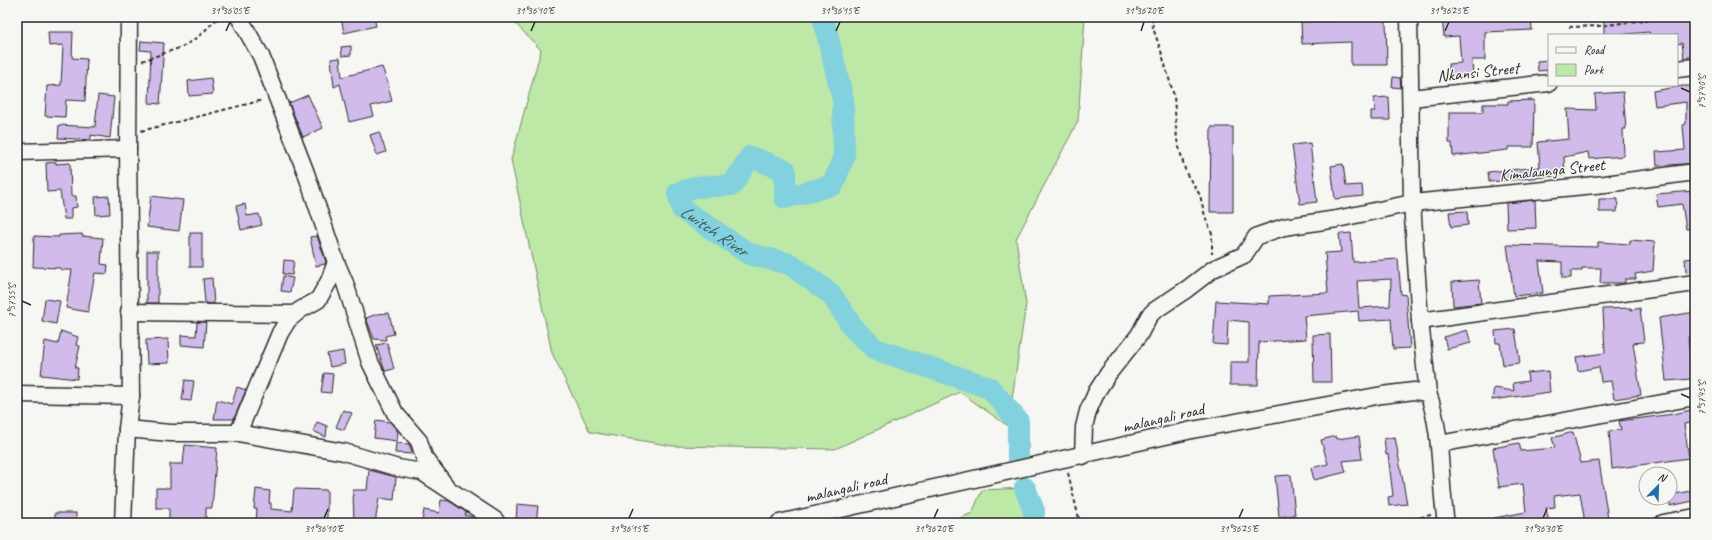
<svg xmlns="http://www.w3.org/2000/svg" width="1712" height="540" font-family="Caveat,sans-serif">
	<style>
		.green { fill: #bee8a5; stroke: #748a68 }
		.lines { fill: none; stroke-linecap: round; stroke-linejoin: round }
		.river { stroke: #81d1de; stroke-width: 22 }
		.building { fill: #d0bbeb; stroke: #2b2b2b; fill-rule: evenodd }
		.minor-casing { stroke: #2b2b2b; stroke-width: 19 }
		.path { stroke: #2b2b2b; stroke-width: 2; stroke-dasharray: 4 3; stroke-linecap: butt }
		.minor { stroke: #f6f6f2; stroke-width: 16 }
		.ticks { fill: none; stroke: #2b2b2b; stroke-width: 1.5 }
		.labels { text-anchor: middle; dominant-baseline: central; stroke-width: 3; stroke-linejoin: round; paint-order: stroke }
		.street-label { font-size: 17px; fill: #2b2b2b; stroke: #f6f6f2 }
		.water-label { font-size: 18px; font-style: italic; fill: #405458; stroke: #f6f6f2 }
		.neatline { fill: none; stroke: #2b2b2b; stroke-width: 1.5 }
		.ticks-label { font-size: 10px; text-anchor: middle; fill: #2b2b2b }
	</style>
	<rect width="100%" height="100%" fill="#f6f6f2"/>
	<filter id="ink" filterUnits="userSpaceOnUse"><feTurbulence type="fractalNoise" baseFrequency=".025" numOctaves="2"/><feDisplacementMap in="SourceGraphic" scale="8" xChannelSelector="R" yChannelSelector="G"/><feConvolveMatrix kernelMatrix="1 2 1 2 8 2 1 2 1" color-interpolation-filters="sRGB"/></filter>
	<g filter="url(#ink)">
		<g class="green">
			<polygon points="509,17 1085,17 1078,121 1016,239 1026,304 1008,426 960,392 835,449 673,446 590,432 552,353 511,160 541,50"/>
			<polygon points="1025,488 1045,520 1064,523 948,523 972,513 982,490"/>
		</g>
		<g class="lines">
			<g class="river">
				<path id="s1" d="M823 17 843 100 844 156 833 185 785 198V170L750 157 732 185 695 187 678 193 682 209 749 254 790 264 831 294 854 329 875 349 990 388 1018 421V457"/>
				<polyline points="1025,488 1034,511 1033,523"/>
			</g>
		</g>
		<g class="building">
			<polygon points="341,17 374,17 376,26 344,33"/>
			<polygon points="1442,17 1531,17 1532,30 1485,32 1485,60 1472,60 1473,76 1450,78 1448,64 1461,63 1459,36 1444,37"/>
			<polygon points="1604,17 1689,17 1689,21 1695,19 1695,56 1684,58 1682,43 1677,44 1677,35 1650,35 1649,32 1616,35 1604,34"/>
			<polygon points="1386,19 1387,65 1351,65 1351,42 1302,44 1301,22"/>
			<polygon points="48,32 73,32 72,58 87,59 85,101 66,100 65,117 45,116 47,86 61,85 63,45 49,46"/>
			<polygon points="141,41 164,43 160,104 149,103 151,51 140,50"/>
			<polygon points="351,46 351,55 342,56 341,47"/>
			<polygon points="340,58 342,77 382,67 389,86 388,87 392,101 371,106 374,116 349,122 340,84 334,87 331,59"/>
			<polygon points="1549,60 1549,70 1538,71 1537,61"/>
			<polygon points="1393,77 1400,78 1401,88 1392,87"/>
			<polygon points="211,78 213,94 189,96 188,81"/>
			<polygon points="1683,86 1695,86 1695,163 1657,166 1656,152 1685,150 1683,125 1686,124 1686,102 1655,106 1653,91"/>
			<polygon points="1623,92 1626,129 1623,129 1624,156 1589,159 1588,152 1564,157 1565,175 1489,182 1488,172 1540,167 1538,142 1569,139 1567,109 1596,110 1595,94"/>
			<polygon points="98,95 114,97 110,138 91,135 91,140 58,138 59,125 95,127"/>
			<polygon points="308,95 323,128 303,137 289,103"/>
			<polygon points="1389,97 1390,120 1371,120 1371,111 1375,111 1374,98"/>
			<polygon points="1534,100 1533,147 1508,147 1508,150 1453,156 1452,143 1449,143 1449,112 1483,112 1483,104 1508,104 1508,101"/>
			<polygon points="1211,127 1233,127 1233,212 1210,212"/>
			<polygon points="379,132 386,152 377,155 370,135"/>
			<polygon points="1310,143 1317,202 1300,204 1292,145"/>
			<polygon points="56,162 56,164 70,163 71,196 76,196 77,207 71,208 71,219 64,219 60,191 47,192 46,163"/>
			<polygon points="1343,164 1346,186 1362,185 1363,196 1335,199 1331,166"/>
			<polygon points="1695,191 1695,228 1686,229 1682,204 1658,207 1656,194"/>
			<polygon points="109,196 110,214 96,215 95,197"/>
			<polygon points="151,196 183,200 179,231 147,227"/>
			<polygon points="1599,199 1618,199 1617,212 1599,212"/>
			<polygon points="1535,200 1536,228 1507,229 1506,203"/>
			<polygon points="245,204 247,216 259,214 262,225 241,230 236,206"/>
			<polygon points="1467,211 1468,225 1451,227 1449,212"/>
			<rect x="190" y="233" width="12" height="34"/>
			<path d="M1351 233 1353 262 1398 259 1401 294 1406 295 1410 348 1393 349 1391 319 1359 321 1358 311 1304 316 1306 339 1259 342 1258 385H1230V362H1249V322L1228 320 1227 345 1213 344 1216 301 1269 304V296L1328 293 1325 253 1341 252 1339 234ZM1391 279 1390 306 1359 308 1357 281Z"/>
			<polygon points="82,234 82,236 103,238 101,264 108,265 107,274 95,273 88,312 66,308 72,270 61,270 60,268 33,267 34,236 59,237 59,235"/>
			<polygon points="317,236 326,262 325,264 316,266 310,237"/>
			<polygon points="1630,240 1655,242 1653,271 1635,274 1636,279 1625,279 1625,283 1600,283 1601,268 1582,268 1582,271 1571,271 1571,278 1562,278 1562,262 1539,261 1543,293 1514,296 1507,245 1598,247 1598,242 1630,244"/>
			<rect x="147" y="251" width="11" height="52"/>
			<polygon points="1695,258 1695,271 1686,272 1685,259"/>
			<polygon points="284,260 294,261 292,275 283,274"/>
			<polygon points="283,276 293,278 290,292 281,291"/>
			<polygon points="212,278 214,304 205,303 203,279"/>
			<polygon points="1479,280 1481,303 1453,306 1452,282"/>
			<polygon points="45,299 60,301 56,324 42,321"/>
			<polygon points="1631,308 1631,310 1640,308 1644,342 1633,343 1641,395 1614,399 1611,381 1601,382 1599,367 1578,371 1576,357 1605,353 1603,309"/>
			<polygon points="1695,312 1695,337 1688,337 1692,379 1666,381 1659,318"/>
			<polygon points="389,313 394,334 385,336 386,340 374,339 366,318 377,314"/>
			<polygon points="197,322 206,322 204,347 181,345 181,335 196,336"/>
			<polygon points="1515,329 1520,363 1503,365 1500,343 1496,343 1495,331"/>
			<polygon points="1467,330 1471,343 1447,349 1444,337"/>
			<polygon points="61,331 78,337 76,345 80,346 75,368 78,368 77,379 41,375 45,341 58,344"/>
			<polygon points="1330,334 1331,382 1314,382 1313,335"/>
			<polygon points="168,339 169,363 147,364 146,340"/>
			<polygon points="387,343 394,369 385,371 376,345"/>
			<polygon points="343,351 345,364 330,367 327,354"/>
			<polygon points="1548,371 1550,392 1492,400 1494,388 1514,391 1513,383 1528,381 1527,373"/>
			<polygon points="324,373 333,374 331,393 321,392"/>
			<polygon points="185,380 194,381 191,401 182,400"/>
			<polygon points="237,387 246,390 234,419 214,419 217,400 232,404"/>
			<polygon points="1695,409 1695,422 1684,424 1689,458 1612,469 1609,431 1621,430 1619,421 1674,414"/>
			<polygon points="343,410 352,413 344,430 336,427"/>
			<polygon points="376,420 390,422 398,432 397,441 374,438"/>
			<polygon points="317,422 327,426 326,437 313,431"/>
			<polygon points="1573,432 1581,463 1599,461 1608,519 1585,523 1580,493 1554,496 1555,507 1546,508 1549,523 1495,523 1494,518 1526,512 1523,484 1499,487 1493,448 1519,443 1521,451 1555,448 1552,438"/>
			<polygon points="1336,436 1337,439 1359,436 1362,459 1343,461 1346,472 1314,480 1311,468 1328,464 1321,440"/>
			<polygon points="1395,437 1407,504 1389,506 1388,497 1393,496 1388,454 1386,455 1384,439"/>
			<polygon points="396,443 409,444 413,454 395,453"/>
			<polygon points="185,445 217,448 212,508 206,508 206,523 169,523 169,508 156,508 156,488 170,488 170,464 183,464"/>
			<polygon points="369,470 396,477 394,500 379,498 375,523 354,523 353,490 367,490"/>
			<polygon points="1291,475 1295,515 1279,517 1275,476"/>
			<polygon points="256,489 270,491 269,503 271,503 271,509 292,511 294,489 327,490 327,523 256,523 257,509 254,509"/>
			<polygon points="1690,491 1693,501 1670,506 1670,495"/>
			<polygon points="441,500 449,501 466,512 465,515 472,517 482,523 422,522 424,510 439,513"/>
			<polygon points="517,504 538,506 536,523 516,523"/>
			<rect x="55" y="513" width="21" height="10"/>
		</g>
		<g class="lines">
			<defs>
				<g id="minor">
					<polyline points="239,17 261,56 306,173 336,262 345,283 370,362 395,413 419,441 424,457 448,489"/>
					<polyline points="1409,17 1412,203 1420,321 1428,393"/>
					<polyline points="1677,69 1695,67"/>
					<polyline points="1411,98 1549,83"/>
					<polyline points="17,152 128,149"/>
					<polyline points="129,312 295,314"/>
					<polyline points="1420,321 1695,283"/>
					<polyline points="17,394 131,396"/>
					<polyline points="127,429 170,433 238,433 344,452 398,468 422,472 495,520 497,523"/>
					<polyline points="238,433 280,333 288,320 300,310 318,300 329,281 336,262"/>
					<polyline points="1439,444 1695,397"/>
					<polyline points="1083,456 1084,427 1088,411 1097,391 1108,374 1139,335 1149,316 1154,311 1187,289 1213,269 1244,255 1256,237 1260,235 1284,227 1337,219 1412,203 1605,184 1695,172"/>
					<polyline points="123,523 127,429 131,396 128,149 129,17"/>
					<path d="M779 523 1192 430 1382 395 1414 391 1428 393C1443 434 1439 480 1446 523"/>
					<polyline points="1663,523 1695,517"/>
				</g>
			</defs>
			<use href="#minor" class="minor-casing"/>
			<g class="path">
				<polyline points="1152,17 1153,28 1161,51 1174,96 1177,140 1186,173 1200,195 1205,216 1212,234 1212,254"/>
				<polyline points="1569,27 1599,26 1670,17"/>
				<polyline points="142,61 182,47 198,37 219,17"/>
				<polyline points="141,131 263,100"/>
				<polyline points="1068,473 1080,523"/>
				<polyline points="1393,523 1431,515"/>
			</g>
			<use href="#minor" class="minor"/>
		</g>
	</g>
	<path class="ticks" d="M226 31 230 22M531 31 535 22M836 31 840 22M1141 31 1144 22M1445 31 1449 22M1681 88 1690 92M22 301 31 305M1681 394 1690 398M324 518 328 509M629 518 633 509M934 518 938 509M1239 518 1243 509M1543 518 1547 509"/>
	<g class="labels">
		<g class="street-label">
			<text transform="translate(1478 72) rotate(-6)">Nkansi Street</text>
			<text transform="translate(1552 170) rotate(-6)">Kimalaunga Street</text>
			<text transform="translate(1163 418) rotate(-13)">malangali road</text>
			<text transform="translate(846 488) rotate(-13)">malangali road</text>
		</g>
		<g class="water-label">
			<text stroke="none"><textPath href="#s1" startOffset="431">Lwitch River</textPath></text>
		</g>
	</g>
	<rect width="1712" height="540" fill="none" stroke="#f6f6f2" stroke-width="44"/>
	<rect x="1548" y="34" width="130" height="52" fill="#f6f6f2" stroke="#a5a5a2"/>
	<rect x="1556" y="47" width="20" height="6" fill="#f6f6f2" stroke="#a5a5a2"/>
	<text x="1584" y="54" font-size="12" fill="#2b2b2b">Road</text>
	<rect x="1556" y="64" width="20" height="12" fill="#bee8a5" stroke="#a5a5a2"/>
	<text x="1584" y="74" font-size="12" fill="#2b2b2b">Park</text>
	<g transform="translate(1658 486) rotate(23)"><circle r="19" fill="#f6f6f2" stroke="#a5a5a2"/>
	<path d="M0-3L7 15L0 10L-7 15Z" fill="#1f6fb2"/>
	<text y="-6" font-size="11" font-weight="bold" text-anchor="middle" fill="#2b2b2b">N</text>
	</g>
	<rect x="22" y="22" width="1668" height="496" class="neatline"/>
	<g class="ticks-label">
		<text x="230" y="14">31°36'05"E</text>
		<text x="535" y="14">31°36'10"E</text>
		<text x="840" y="14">31°36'15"E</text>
		<text x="1144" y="14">31°36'20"E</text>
		<text x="1449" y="14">31°36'25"E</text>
		<text transform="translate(1701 92) rotate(-90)" y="4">7°57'40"S</text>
		<text transform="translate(11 301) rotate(-90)" y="4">7°57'55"S</text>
		<text transform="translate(1701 398) rotate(-90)" y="4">7°57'45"S</text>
		<text x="324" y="532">31°36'10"E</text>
		<text x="629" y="532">31°36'15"E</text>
		<text x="934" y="532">31°36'20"E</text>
		<text x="1239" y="532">31°36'25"E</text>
		<text x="1543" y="532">31°36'30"E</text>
	</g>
</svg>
